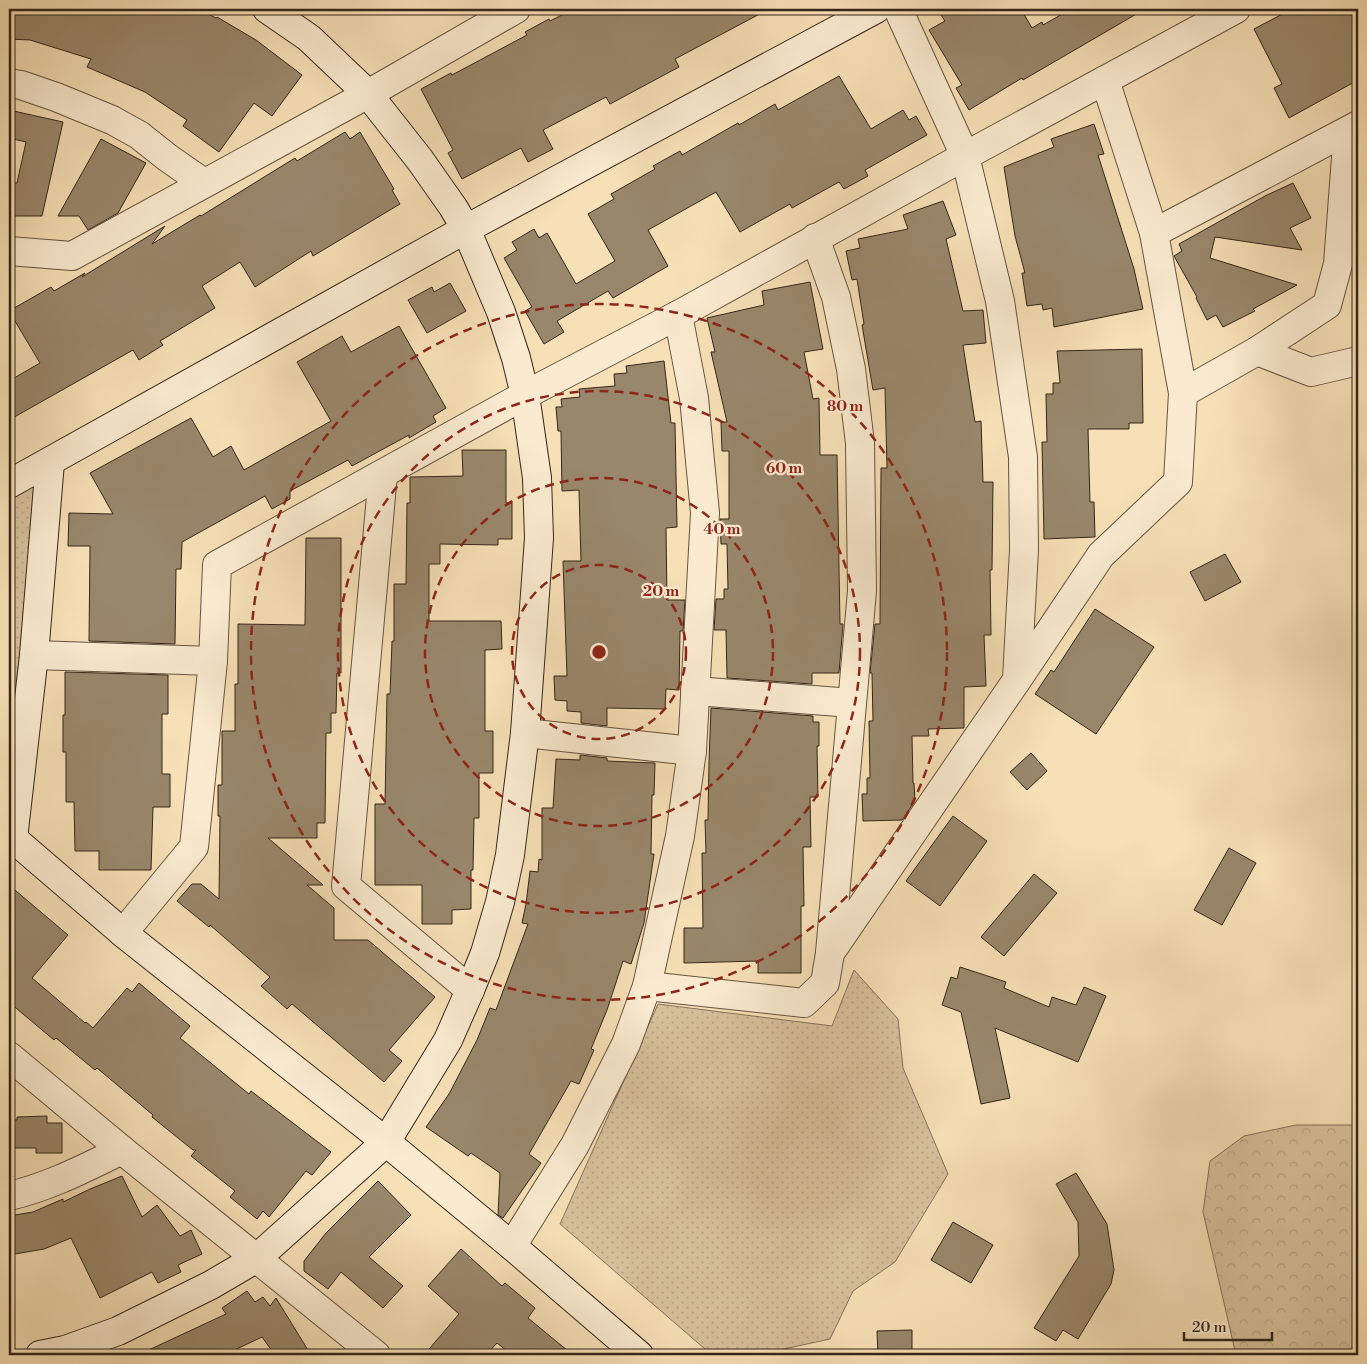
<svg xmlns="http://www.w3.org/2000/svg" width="1367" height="1364" font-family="'Libre Bodoni',serif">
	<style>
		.grass { fill: url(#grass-dots); stroke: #85735a }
		.forest { fill: url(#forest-crowns); stroke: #85735a }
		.building { fill: #99876b; stroke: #342619 }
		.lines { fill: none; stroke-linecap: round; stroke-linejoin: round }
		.street-casing { stroke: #655440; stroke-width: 30 }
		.secondary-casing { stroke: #342619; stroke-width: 30 }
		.street { stroke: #faebd0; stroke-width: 28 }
		.secondary { stroke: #faebd0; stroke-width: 28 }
		.ring { fill: none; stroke: #8f2418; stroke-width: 2.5; stroke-dasharray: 9 6 }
		.centre { fill: #8f2418; stroke: #faebd0; stroke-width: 2.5 }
		.ring-label { font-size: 15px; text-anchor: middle; font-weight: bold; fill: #8f2418; stroke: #faebd0; stroke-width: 4.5; stroke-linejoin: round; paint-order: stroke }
	</style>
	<defs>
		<pattern id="grass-dots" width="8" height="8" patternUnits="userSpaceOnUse" patternTransform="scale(1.25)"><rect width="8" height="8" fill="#d6c09b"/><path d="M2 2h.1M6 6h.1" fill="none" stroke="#b8a585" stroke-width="1.8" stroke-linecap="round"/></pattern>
		<pattern id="forest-crowns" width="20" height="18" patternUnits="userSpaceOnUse" patternTransform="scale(1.25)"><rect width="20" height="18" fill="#d6c09b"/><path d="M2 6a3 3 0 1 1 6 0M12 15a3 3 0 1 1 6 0" fill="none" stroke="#b8a585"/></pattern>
	</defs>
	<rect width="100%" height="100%" fill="#f7e0b6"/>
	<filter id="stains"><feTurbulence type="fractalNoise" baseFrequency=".004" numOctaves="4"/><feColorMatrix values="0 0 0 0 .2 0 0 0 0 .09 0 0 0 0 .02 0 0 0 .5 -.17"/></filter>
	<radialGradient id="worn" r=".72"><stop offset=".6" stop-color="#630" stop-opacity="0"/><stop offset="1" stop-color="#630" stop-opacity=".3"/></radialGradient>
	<g class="grass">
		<polygon points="50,462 9,835 9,484"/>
		<polygon points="854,970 898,1019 903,1068 948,1174 895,1262 853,1291 830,1339 756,1355 712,1355 560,1224 658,1004 832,1026"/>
	</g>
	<polygon class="forest" points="1296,1125 1358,1125 1358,1355 1236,1355 1203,1212 1210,1161 1244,1136"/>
	<g class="building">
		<polygon points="9,9 198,9 216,18 217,17 256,40 302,75 272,116 254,103 219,152 183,126 187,120 145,92 87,67 91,59 30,40 9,39"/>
		<polygon points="574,9 769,9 675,59 679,67 610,104 606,97 543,130 553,149 528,162 521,148 462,179 448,153 453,150 421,89 451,73 452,75 527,35 525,32 549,19 550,21"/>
		<polygon points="937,9 1021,9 1032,28 1042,22 1043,25 1071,9 1145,9 1023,80 1022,78 969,110 956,88 962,85 929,30 945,21"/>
		<polygon points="1292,9 1358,9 1358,80 1289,118 1274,88 1282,84 1254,29"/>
		<polygon points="839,76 871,129 903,110 909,120 916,116 927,135 865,170 868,176 844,189 839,182 792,208 790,204 740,232 716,192 648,230 668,266 613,298 608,291 557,321 564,332 544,344 525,311 532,307 504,258 517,250 512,242 534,229 539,238 547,233 576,284 615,261 588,214 614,199 611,194 655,169 653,166 680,151 682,155 738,123 739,125 775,104 778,110"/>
		<polygon points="9,110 63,122 42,216 14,216 14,183 17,183 26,142 9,138"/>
		<polygon points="1094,124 1104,154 1098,155 1134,269 1143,309 1054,327 1052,308 1043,310 1042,304 1027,306 1022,273 1025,273 1015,236 1004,167 1054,147 1051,139"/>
		<polygon points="345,132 350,139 360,132 394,189 392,190 400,204 313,256 311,251 255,287 240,262 202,286 215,308 160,341 163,345 139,360 133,350 9,420 9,381 40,363 9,311 51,287 54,291 85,273 82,277 165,226 152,244 200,215 201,216 295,158 297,161"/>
		<polygon points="101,139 146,163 118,213 88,230 79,216 58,216"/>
		<polygon points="1293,183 1311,218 1290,228 1302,250 1215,237 1210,258 1297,285 1253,309 1255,311 1223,327 1216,315 1207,320 1196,298 1197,297 1174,256 1182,251 1179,244 1265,196"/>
		<polygon points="943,201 956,235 946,239 963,311 983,310 986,343 963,345 975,422 981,421 983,482 993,482 992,570 990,570 991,635 984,635 986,686 964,687 964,728 928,729 929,736 912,736 913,783 914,783 915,801 902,820 863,821 862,794 867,794 867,778 870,778 869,721 873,721 872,673 870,673 875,624 880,624 881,468 887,468 885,388 873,390 862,325 864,324 857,279 852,280 846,251 860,248 858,239 908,229 903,215"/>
		<polygon points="810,282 823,349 804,352 813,399 819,398 820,455 837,455 840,624 843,624 839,673 812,673 812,684 727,678 726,630 714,630 716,599 724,599 724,589 728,589 727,544 721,544 720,521 720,519 729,519 729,451 722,451 721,422 727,422 711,352 715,352 707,318 764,305 762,291"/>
		<polygon points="450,283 466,311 427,333 408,300 432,287 434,292"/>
		<polygon points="399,326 446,408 433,416 436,422 409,438 409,435 352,466 348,460 290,491 290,499 272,509 265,496 182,542 181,569 176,569 175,644 89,641 90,546 68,546 69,513 113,514 90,473 191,418 213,457 231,446 244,470 331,421 297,362 342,336 351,352"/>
		<polygon points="1142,349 1143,423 1129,423 1129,429 1088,429 1090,502 1094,502 1095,537 1044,539 1042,442 1047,442 1046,394 1053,394 1053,383 1060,383 1057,351"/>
		<polygon points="664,361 671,423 675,423 677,527 666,528 667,600 685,600 683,631 680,631 679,690 666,689 665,709 607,708 607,726 581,723 581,712 567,711 567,701 555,700 554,676 567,676 563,561 581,561 579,490 562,491 561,431 558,431 556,407 562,407 561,399 580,397 579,389 615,386 614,374 627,373 626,366"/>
		<polygon points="462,450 506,450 506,503 512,503 512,539 498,539 498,545 440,544 440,564 429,564 429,621 501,621 502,649 485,650 485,731 493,731 493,773 479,773 479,818 474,818 473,870 471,870 471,909 452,910 452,924 422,924 422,885 375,885 375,804 385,804 387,694 390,694 392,641 394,641 394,584 406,584 407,503 410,503 410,477 463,476"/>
		<polygon points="306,538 341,538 341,673 337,673 336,713 331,713 331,733 326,733 325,823 317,823 317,838 268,838 323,885 307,885 334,908 334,940 368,940 435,997 389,1050 402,1061 384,1082 292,1004 287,1009 261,986 270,977 210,925 209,927 177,901 192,884 201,884 219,899 220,816 218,816 218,785 222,785 222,731 235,731 235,684 238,684 238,624 305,625"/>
		<polygon points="1225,554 1241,582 1205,601 1190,572"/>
		<polygon points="1095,609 1154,647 1096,734 1035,694 1051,670 1054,672"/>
		<polygon points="65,672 168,675 168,714 162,714 162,774 170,774 170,807 153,807 151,870 99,870 99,851 75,851 74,802 66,802 66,752 63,752 63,715 65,715"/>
		<polygon points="711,708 813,716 813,722 819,722 819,746 817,746 818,797 810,797 811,847 803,847 804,906 801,906 801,973 758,973 758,961 684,963 684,928 703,928 702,853 706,853 705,820 708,820 709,761"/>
		<polygon points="1031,753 1047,771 1027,790 1010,772"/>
		<polygon points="580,755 607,758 607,761 655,763 654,795 652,795 651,854 654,854 644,923 631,964 623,961 607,1010 591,1049 594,1050 579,1084 571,1081 529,1154 541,1163 503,1218 498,1215 500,1173 471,1153 468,1156 426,1127 449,1094 477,1040 490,1008 496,1010 528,924 522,923 526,904 530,871 538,872 539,859 542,860 542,808 553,808 556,759 580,760"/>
		<polygon points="953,816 987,841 940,906 906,881"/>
		<polygon points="1229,848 1256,863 1222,925 1194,910"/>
		<polygon points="1034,874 1057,893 1004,956 981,937"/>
		<polygon points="9,885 68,935 32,978 85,1023 86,1022 93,1028 127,988 132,992 139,983 190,1026 180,1038 249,1094 251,1091 331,1152 312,1175 306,1171 269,1217 263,1211 257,1219 230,1197 235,1191 191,1156 196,1150 193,1150 152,1117 153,1115 97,1068 95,1070 56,1038 54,1040 10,1003 9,1005"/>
		<polygon points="960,967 1006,982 1004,988 1049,1007 1052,997 1076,1005 1084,987 1106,996 1078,1062 995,1028 1010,1098 981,1104 961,1012 942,1005 951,977 957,979"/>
		<polygon points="47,1116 47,1123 62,1123 62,1153 36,1153 36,1148 9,1148 9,1120 17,1120 17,1117"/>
		<polygon points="1076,1173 1107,1224 1114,1270 1111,1284 1078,1339 1063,1330 1056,1341 1034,1328 1079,1256 1078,1222 1056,1184"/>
		<polygon points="122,1176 142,1217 157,1205 180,1236 191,1230 202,1254 178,1265 181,1272 158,1283 152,1272 100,1298 71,1238 44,1249 9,1255 9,1216 33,1212 63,1199 63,1202 90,1189"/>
		<polygon points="378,1181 411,1215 369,1257 403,1286 383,1308 341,1272 328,1289 304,1271 304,1261 326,1233"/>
		<polygon points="953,1222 993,1245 971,1283 931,1260"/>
		<polygon points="461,1249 502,1286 505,1283 535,1308 528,1318 573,1355 512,1355 497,1343 486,1355 424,1355 459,1314 428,1286"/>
		<polygon points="247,1291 255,1302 263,1297 270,1306 276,1298 311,1355 275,1355 262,1337 224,1355 138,1355 226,1314 222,1308"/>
		<polygon points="912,1330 912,1355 878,1355 877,1331"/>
	</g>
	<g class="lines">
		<defs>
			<g id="street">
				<polyline points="898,9 965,156 1000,301 1023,457 1024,550 1017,679"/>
				<polyline points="9,83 21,85 56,97 112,120 139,135 168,158 204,183"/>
				<polyline points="1154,233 1358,125"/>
				<polyline points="9,251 72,256 368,94 516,9"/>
				<polyline points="1257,351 1311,372 1358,361"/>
				<polyline points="1183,393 1257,351 1327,305 1338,264 1348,131"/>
				<polyline points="383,474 346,886 470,990"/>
				<polyline points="34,655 213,661"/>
				<polyline points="695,691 852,703"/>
				<polyline points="525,733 692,751"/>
				<polyline points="123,933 194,847 213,661 217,565 525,395 678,315 965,156 1236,9"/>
				<polyline points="830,953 1017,680 1101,555 1178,482 1183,393 1154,233 1105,80"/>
				<polyline points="647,986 804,1003 825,983 830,953 862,591 860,443 851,369 836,297 815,238"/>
				<polyline points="9,1056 122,1150 376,1355"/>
				<path d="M9 1196C49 1187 85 1168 122 1150"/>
				<polyline points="512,1246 575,1145 626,1044 647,986 680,836 692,751 705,513 694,398 678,315"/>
			</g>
			<g id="secondary">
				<polyline points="9,484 466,229 876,9"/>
				<polyline points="9,835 123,933 386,1142 512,1246 639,1355"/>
				<polyline points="13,839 34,655 50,462"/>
				<polyline points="40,1355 65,1350 118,1331 211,1285 257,1258 386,1142 448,1040 470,990 485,953 500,902 510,855 525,733 539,538 537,478 525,395 516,358 501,312 466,229 453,207 420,160 368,94 309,38 267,9"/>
			</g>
		</defs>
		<use href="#street" class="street-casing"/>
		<use href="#secondary" class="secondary-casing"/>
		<use href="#street" class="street"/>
		<use href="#secondary" class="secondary"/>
	</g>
	<g class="ring">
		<circle cx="599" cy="652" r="87"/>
		<circle cx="599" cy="652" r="174"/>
		<circle cx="599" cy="652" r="261"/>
		<circle cx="599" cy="652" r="348"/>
	</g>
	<circle cx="599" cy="652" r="8" class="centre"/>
	<g class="ring-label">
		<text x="845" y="411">80 m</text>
		<text x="784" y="473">60 m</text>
		<text x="722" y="534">40 m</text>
		<text x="661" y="596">20 m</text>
	</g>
	<rect width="1367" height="1364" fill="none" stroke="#f7e0b6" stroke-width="30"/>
	<rect x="10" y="10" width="1347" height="1344" fill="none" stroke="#342619" stroke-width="2.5"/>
	<rect x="15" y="15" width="1337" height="1334" fill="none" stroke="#342619"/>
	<path d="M1184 1332v8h88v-8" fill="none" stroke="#342619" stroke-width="2.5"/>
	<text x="1192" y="1332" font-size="15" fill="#342619" stroke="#faebd0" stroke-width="4" paint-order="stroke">20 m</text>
	<rect width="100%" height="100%" filter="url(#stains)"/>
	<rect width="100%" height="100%" fill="url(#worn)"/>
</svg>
